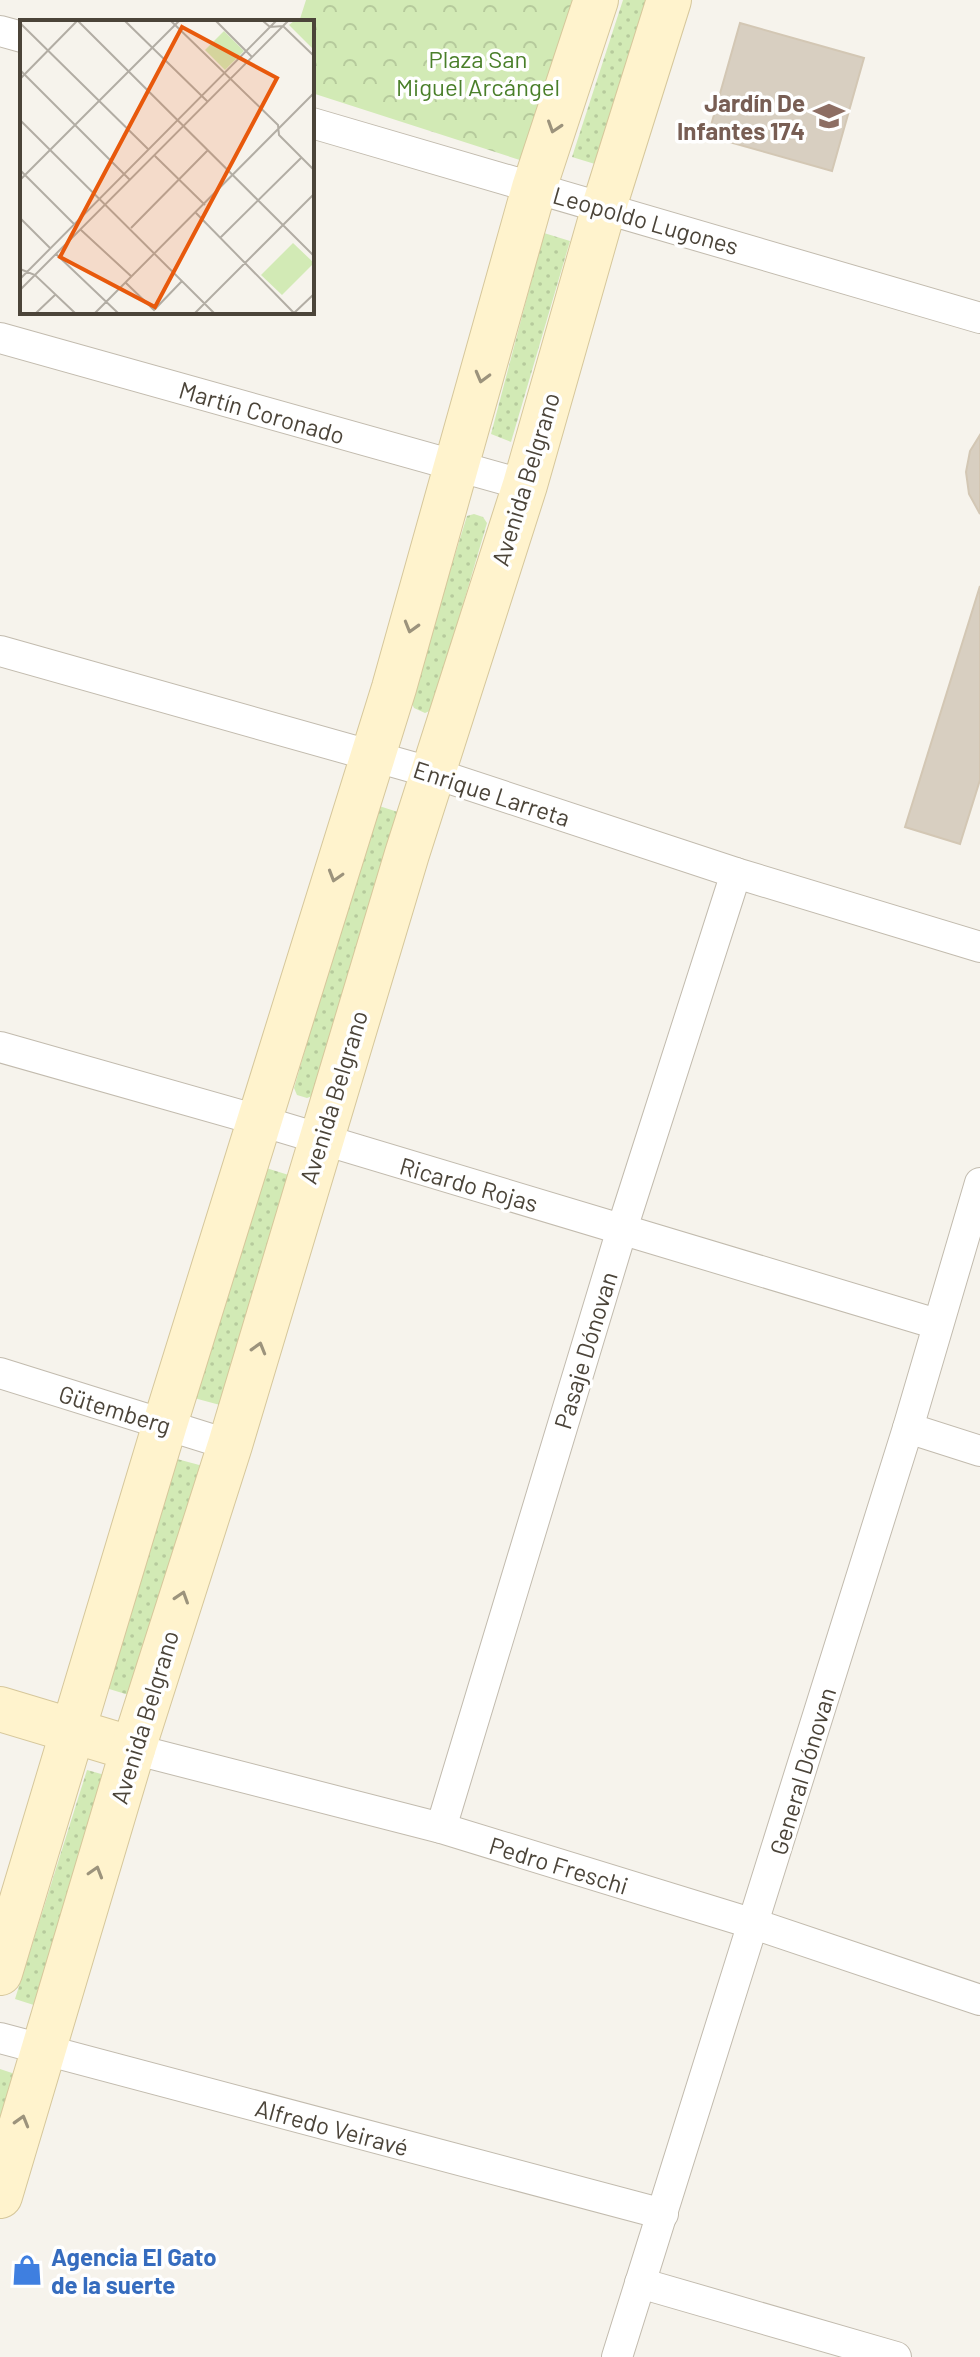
<svg xmlns="http://www.w3.org/2000/svg" width="980" height="2357" font-family="Barlow,sans-serif">
	<style>
		.grass { fill: url(#grass-dots) }
		.park { fill: url(#park-crowns) }
		.building { fill: #d8cfc1; stroke: #d3c7b4; stroke-width: 2 }
		.lines { fill: none; stroke-linecap: round; stroke-linejoin: round }
		.street-casing { stroke: #c2bbae; stroke-width: 32 }
		.secondary-casing { stroke: #d6c79b; stroke-width: 46 }
		.street { stroke: #fff; stroke-width: 30 }
		.secondary { stroke: #fff3cd; stroke-width: 44 }
		.oneway { stroke: #9c937c }
		.labels { text-anchor: middle; dominant-baseline: central; stroke-width: 7; stroke-linejoin: round; paint-order: stroke }
		.park-label { font-size: 24px; fill: #4a7f2a; stroke: #fff }
		.education-label { font-size: 24px; font-weight: bold; fill: #785e54; stroke: #fff; text-anchor: end }
		.street-label { font-size: 24px; fill: #4b4439; stroke: #fff }
		.shop-label { font-size: 24px; font-weight: bold; fill: #366cbe; stroke: #fff; text-anchor: start }
		.inset-road { fill: none; stroke: #b2ada4; stroke-width: 2 }
		.view { fill: #e8590c; fill-opacity: 0.15; stroke: #e8590c; stroke-width: 4 }
		.inset-edge { fill: none; stroke: #4b4439; stroke-width: 4 }
	</style>
	<defs>
		<pattern id="grass-dots" width="8" height="8" patternUnits="userSpaceOnUse" patternTransform="scale(2)"><rect width="8" height="8" fill="#d2eab5"/><path d="M2 2h.1M6 6h.1" fill="none" stroke="#b6ca9c" stroke-width="1.8" stroke-linecap="round"/></pattern>
		<pattern id="park-crowns" width="20" height="18" patternUnits="userSpaceOnUse" patternTransform="scale(2)"><rect width="20" height="18" fill="#d2eab5"/><path d="M2 6a3 3 0 1 1 6 0M12 15a3 3 0 1 1 6 0" fill="none" stroke="#b6ca9c"/></pattern>
	</defs>
	<rect width="100%" height="100%" fill="#f6f3ec"/>
	<g class="grass">
		<polygon points="623,0 647,0 595,164 572,157"/>
		<polygon points="544,233 570,241 511,442 491,434"/>
		<polygon points="474,514 483,517 487,523 432,710 425,713 414,708 410,700 467,516"/>
		<polygon points="376,805 401,813 315,1095 307,1098 297,1095 294,1088"/>
		<polygon points="266,1168 292,1176 220,1405 194,1398"/>
		<polygon points="177,1459 203,1466 132,1696 106,1688"/>
		<polygon points="87,1770 112,1777 40,2007 15,1999"/>
		<polygon points="0,2069 21,2076 0,2142"/>
	</g>
	<polygon class="park" points="306,0 576,0 526,162 312,93 312,22 299,22"/>
	<g class="building">
		<polygon points="740,23 864,58 832,171 708,136"/>
		<polygon points="980,435 980,514 969,494 966,472 970,451"/>
		<polygon points="980,586 980,780 960,844 905,827"/>
	</g>
	<g class="lines">
		<defs>
			<g id="street">
				<polyline points="0,31 22,37"/>
				<polyline points="312,123 980,318"/>
				<polyline points="0,338 525,485"/>
				<polyline points="0,651 433,773 736,873 980,947"/>
				<polyline points="0,1047 261,1121 937,1324"/>
				<polyline points="0,1373 230,1445"/>
				<polyline points="908,1428 980,1451"/>
				<polyline points="133,1749 441,1828 754,1924 980,2000"/>
				<polyline points="441,1828 622,1229 736,873"/>
				<polyline points="0,2038 663,2214"/>
				<polyline points="640,2283 896,2357"/>
				<polyline points="617,2357 908,1428 980,1183"/>
			</g>
			<g id="secondary">
				<polyline points="0,1709 133,1749"/>
				<polyline points="0,1973 165,1424 394,688 534,188 596,0"/>
				<polyline points="0,2196 133,1749 230,1445 407,854 525,485 604,207 669,0"/>
			</g>
		</defs>
		<use href="#street" class="street-casing"/>
		<use href="#secondary" class="secondary-casing"/>
		<use href="#street" class="street"/>
		<use href="#secondary" class="secondary"/>
	</g>
	<defs><path id="oneway-chevron" d="M-2-3.5L2.5 0L-2 3.5" fill="none" stroke-width="1.6" stroke-linecap="round" stroke-linejoin="round" transform="scale(2)"/></defs>
	<g class="oneway">
		<use href="#oneway-chevron" transform="translate(554 127) rotate(108)"/>
		<use href="#oneway-chevron" transform="translate(482 377) rotate(105)"/>
		<use href="#oneway-chevron" transform="translate(411 627) rotate(106)"/>
		<use href="#oneway-chevron" transform="translate(335 876) rotate(107)"/>
		<use href="#oneway-chevron" transform="translate(259 1348) rotate(-74)"/>
		<use href="#oneway-chevron" transform="translate(182 1597) rotate(-72)"/>
		<use href="#oneway-chevron" transform="translate(96 1872) rotate(-73)"/>
		<use href="#oneway-chevron" transform="translate(22 2121) rotate(-74)"/>
	</g>
	<defs>
		<symbol id="school-bare" viewBox="-9 -9 18 18"><path d="M0-5L7-2L0 1L-7-2ZM-4 1L0 2.5L4 1V4Q0 6-4 4Z" fill="#8d6e63" stroke="#fff" stroke-width="2.5" paint-order="stroke"/></symbol>
		<symbol id="shop-bare" viewBox="-9 -9 18 18"><path d="M-5-2.5h2.3a2.7 3.5 0 0 1 5.4 0H5L5.5 6h-11ZM-1.5-2.5h3a1.5 2.3 0 0 0-3 0Z" fill="#3f7fe0" stroke="#fff" stroke-width="2.5" paint-order="stroke"/></symbol>
	</defs>
	<g fill-rule="evenodd">
		<use href="#school-bare" x="807" y="94" width="44" height="44"/>
		<use href="#shop-bare" x="5" y="2248" width="44" height="44"/>
	</g>
	<g class="labels">
		<g class="park-label">
			<text x="478" y="58">Plaza San<tspan x="478" dy="28">Miguel Arcángel</tspan></text>
		</g>
		<g class="education-label">
			<text x="805" y="102">Jardín De<tspan x="805" dy="28">Infantes 174</tspan></text>
		</g>
		<g class="street-label">
			<text transform="translate(646 220) rotate(16)">Leopoldo Lugones</text>
			<text transform="translate(262 412) rotate(16)">Martín Coronado</text>
			<text transform="translate(525 479) rotate(-73)">Avenida Belgrano</text>
			<text transform="translate(492 793) rotate(18)">Enrique Larreta</text>
			<text transform="translate(333 1097) rotate(-73)">Avenida Belgrano</text>
			<text transform="translate(469 1184) rotate(16)">Ricardo Rojas</text>
			<text transform="translate(585 1350) rotate(-73)">Pasaje Dónovan</text>
			<text transform="translate(115 1409) rotate(17)">Gütemberg</text>
			<text transform="translate(144 1717) rotate(-73)">Avenida Belgrano</text>
			<text transform="translate(802 1771) rotate(-73)">General Dónovan</text>
			<text transform="translate(559 1865) rotate(17)">Pedro Freschi</text>
			<text transform="translate(332 2127) rotate(15)">Alfredo Veiravé</text>
		</g>
		<g class="shop-label">
			<text x="51" y="2256">Agencia El Gato<tspan x="51" dy="28">de la suerte</tspan></text>
		</g>
	</g>
	<g transform="translate(20 20)">
		<rect width="294" height="294" fill="#f6f3ec"/>
		<path d="M274 1H294V30L269 5ZM204 11 224 31 205 50 185 30ZM273 223 294 243 262 275 241 255Z" fill="#d2eab5"/>
		<path class="inset-road" d="M58 1 294 236M105 1 188 82M151 1 258 105 259 115 294 150M196 1 232 37M243 1 250 7 263 6 294 36M0 3 129 130M0 50 110 160M0 59 57 1M0 100 194 293M135 136 185 185M0 150 54 204M0 160 159 1M176 193 274 293 294 274M0 198 30 228M111 208 188 130M61 210 112 257M200 218 281 138M36 234 98 293M0 249 15 255 55 293M0 259 256 1M106 263 134 290 162 261M0 270 268 1M16 293 36 274M75 293 294 73M175 293 294 174"/>
		<path class="view" d="M162 7 257 58 135 287 40 237Z"/>
		<rect width="294" height="294" class="inset-edge"/>
	</g>
</svg>
